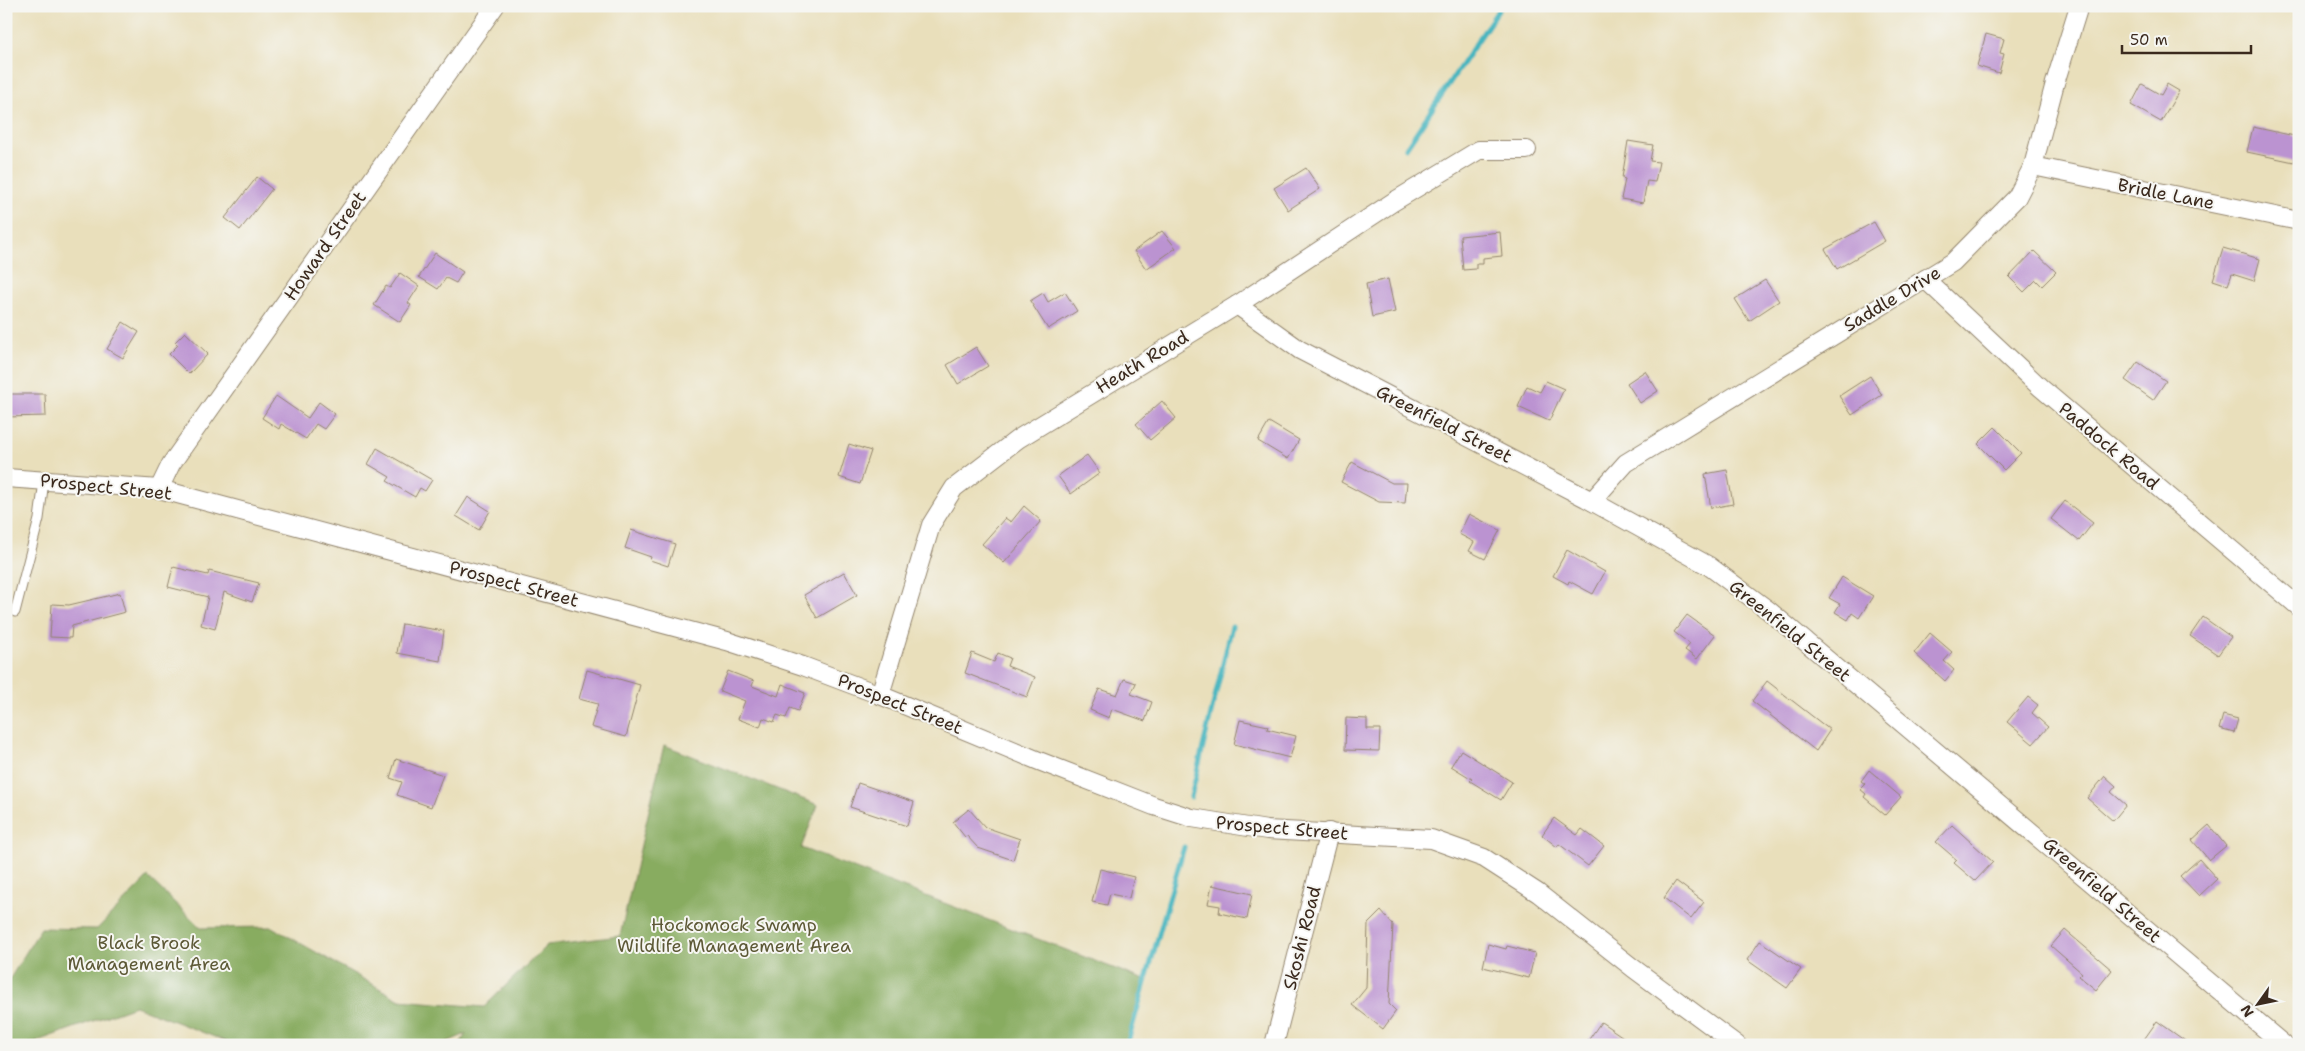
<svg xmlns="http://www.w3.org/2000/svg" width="2305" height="1051" font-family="'Shantell Sans',sans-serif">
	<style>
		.forest { fill: #88ac60; stroke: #626b3f }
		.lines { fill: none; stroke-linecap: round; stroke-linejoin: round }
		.stream { stroke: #46b5bf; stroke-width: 5 }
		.building { fill: #bb93d1 }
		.service-casing { stroke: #92846c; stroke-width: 11 }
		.minor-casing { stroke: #92846c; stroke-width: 20 }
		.service { stroke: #fff; stroke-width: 9 }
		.minor { stroke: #fff; stroke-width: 18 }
		.labels { text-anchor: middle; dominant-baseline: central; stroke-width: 4; stroke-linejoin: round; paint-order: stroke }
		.street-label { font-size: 18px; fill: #3b2a1e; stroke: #f6f6f2 }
		.park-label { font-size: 18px; fill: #5d5936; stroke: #f6f6f2 }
	</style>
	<rect width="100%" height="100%" fill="#f6f6f2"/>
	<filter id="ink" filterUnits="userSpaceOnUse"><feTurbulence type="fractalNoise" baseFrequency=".02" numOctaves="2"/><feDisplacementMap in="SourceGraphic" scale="10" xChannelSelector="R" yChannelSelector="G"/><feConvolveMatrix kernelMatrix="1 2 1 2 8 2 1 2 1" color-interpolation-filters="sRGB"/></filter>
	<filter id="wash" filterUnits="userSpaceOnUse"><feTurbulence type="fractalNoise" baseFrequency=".0096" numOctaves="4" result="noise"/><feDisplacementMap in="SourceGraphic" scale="20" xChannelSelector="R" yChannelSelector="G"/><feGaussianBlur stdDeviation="1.12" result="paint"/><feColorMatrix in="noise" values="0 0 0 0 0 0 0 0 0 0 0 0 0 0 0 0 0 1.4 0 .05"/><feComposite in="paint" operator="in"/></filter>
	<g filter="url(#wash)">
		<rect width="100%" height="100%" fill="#e9dfbb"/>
		<polygon class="forest" points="664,745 818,805 801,848 1147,981 1128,1045 459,1045 466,1034 440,1045 235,1045 135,1006 26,1045 6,1045 6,985 41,928 97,929 148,877 201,928 272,927 400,1000 484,1007 547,945 620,936"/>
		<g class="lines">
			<g class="stream">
				<polyline points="1406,148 1501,6"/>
				<polyline points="1191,797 1232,626"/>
				<polyline points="1127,1045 1184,847"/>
			</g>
		</g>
		<g id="blocks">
			<g class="building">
				<polygon points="1986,34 2004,39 2000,53 2004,54 1999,73 1977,66"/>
				<polygon points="2142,84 2161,95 2167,84 2179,91 2161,122 2131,105"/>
				<polygon points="2253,127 2299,137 2294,162 2247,152"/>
				<polygon points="1628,141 1653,145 1650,161 1659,162 1655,182 1647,181 1643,203 1621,199 1625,179 1622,178"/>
				<polygon points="1306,168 1320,189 1288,210 1274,188"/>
				<polygon points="257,177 272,189 240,230 225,218"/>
				<polygon points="1874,222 1885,241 1837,269 1825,249"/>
				<polygon points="1162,231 1176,248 1146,269 1134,251"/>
				<polygon points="1500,232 1502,256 1483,258 1483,264 1476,264 1476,269 1463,270 1460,236"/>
				<polygon points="2223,248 2260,259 2254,281 2232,274 2228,285 2213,280"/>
				<polygon points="2034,251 2056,272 2042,286 2036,280 2024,292 2009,277"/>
				<polygon points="435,253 463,272 456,283 446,278 438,289 419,277"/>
				<polygon points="400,273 419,286 408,303 411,305 400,322 374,305 386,286 390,288"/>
				<polygon points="1388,279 1395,312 1372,317 1366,284"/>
				<polygon points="1765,280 1779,301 1749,321 1735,299"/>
				<polygon points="1065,292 1077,311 1048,329 1030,301 1043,293 1048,302"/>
				<polygon points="123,322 139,332 123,358 107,349"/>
				<polygon points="185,332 208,354 189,374 169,354 178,345 175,342"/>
				<polygon points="976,347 988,366 958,384 947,365"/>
				<polygon points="2138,362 2166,381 2153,400 2125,380"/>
				<polygon points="1645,371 1658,391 1640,403 1627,383"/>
				<polygon points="1870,376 1882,395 1852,415 1839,396"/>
				<polygon points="1546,381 1564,389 1549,421 1518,407 1527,386 1540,392"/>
				<polygon points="6,394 45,394 46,416 6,417"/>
				<polygon points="276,396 308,418 319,402 335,414 324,429 316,424 306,439 281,424 279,429 262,418"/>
				<polygon points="1162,401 1176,418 1150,440 1136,424"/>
				<polygon points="1269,422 1299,440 1288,459 1258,441"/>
				<polygon points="1995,427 2021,453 2004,470 1978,444"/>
				<polygon points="849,444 871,451 860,484 839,477"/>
				<polygon points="377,448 432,480 425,491 420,488 415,497 387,481 390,477 368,464"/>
				<polygon points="1087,455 1100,473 1071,494 1058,476"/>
				<polygon points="1352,462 1392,483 1407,483 1405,503 1379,502 1341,482"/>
				<polygon points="1727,470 1733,504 1711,508 1705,474"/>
				<polygon points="468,497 490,511 479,530 456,516"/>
				<polygon points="2065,501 2093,523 2079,541 2051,519"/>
				<polygon points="1024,506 1041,521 1004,563 982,544 1005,518 1011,522"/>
				<polygon points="1469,514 1500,530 1485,559 1469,551 1474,542 1459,534"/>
				<polygon points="631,530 675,544 668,566 650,560 651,557 625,548"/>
				<polygon points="1567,550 1605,572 1593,594 1569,581 1568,584 1553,576"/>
				<polygon points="173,567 208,575 209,571 259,583 252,602 224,592 215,629 201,625 208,597 168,587"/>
				<polygon points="844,572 857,595 817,618 804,595"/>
				<polygon points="1842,577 1873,596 1859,618 1852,613 1848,620 1835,612 1840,604 1829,598"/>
				<polygon points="120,593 125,612 72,626 71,638 50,637 52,604 69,605"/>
				<polygon points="1687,615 1715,635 1697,659 1685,650 1690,644 1674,632"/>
				<polygon points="2203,617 2231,637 2218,655 2190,636"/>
				<polygon points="402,624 444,631 440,661 397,653"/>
				<polygon points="1930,633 1952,652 1944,661 1954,670 1945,681 1914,653"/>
				<polygon points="972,653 994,662 998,653 1010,658 1007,666 1035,677 1027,697 965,673"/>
				<polygon points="587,670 640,685 626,737 591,727 598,704 579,699"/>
				<polygon points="728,671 754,681 752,686 778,696 782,684 805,693 798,711 790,708 786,718 777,715 774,722 763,718 760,727 738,719 745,701 720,691"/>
				<polygon points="1124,679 1136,683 1131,694 1152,702 1145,721 1112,709 1109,718 1090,710 1099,689 1117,695"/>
				<polygon points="1767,681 1830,730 1816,751 1752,701"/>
				<polygon points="2028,697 2038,705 2032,713 2048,727 2033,744 2007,722"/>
				<polygon points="2223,715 2238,719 2234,733 2219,729"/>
				<polygon points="1346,718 1367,719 1367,729 1380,729 1379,751 1345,750"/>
				<polygon points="1240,720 1268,726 1267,729 1296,736 1290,758 1234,744"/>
				<polygon points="1461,750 1512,782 1501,800 1470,781 1472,779 1451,766"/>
				<polygon points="396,759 443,775 431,807 397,795 402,782 390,778"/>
				<polygon points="1869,770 1901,797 1885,815 1864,797 1866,794 1860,789 1865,784 1861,781"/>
				<polygon points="2105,776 2116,786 2111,792 2126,805 2113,821 2087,798"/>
				<polygon points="858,783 914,802 907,826 850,807"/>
				<polygon points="969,809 985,827 1020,839 1013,860 978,848 967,836 965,837 953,822"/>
				<polygon points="1554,818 1577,835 1582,829 1604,846 1588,866 1559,844 1557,847 1542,835"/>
				<polygon points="1952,825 1993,862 1975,881 1954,863 1957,860 1936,842"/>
				<polygon points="2209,825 2226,846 2209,860 2192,840"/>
				<polygon points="2199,859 2217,879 2199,896 2180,876"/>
				<polygon points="1100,869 1134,877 1129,898 1110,894 1107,905 1092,902"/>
				<polygon points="1676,881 1704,902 1691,919 1664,898"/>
				<polygon points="1212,885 1252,894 1247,919 1219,913 1220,906 1208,904"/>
				<polygon points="1381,911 1393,925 1389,1004 1396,1011 1383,1029 1352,1005 1366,988 1368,924"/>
				<polygon points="2065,930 2112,970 2096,990 2079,976 2082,973 2051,946"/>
				<polygon points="1760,941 1801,969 1787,988 1747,960"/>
				<polygon points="1488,944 1506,949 1507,946 1535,953 1529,978 1483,967"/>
				<polygon points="2157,1021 2191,1045 2140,1045"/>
				<polygon points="1601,1022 1635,1045 1585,1045"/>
			</g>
		</g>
	</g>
	<g filter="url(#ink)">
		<use href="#blocks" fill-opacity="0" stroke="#92846c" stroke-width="1"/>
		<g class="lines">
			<defs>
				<polyline id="service" points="15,612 39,519 44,481"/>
				<g id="minor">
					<polyline points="2033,166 2299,221"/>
					<polyline points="1925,279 2041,388 2299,607"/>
					<polyline points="1237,305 1300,350 1586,498 1709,566 1768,610 2284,1045"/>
					<polyline points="6,478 159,489 727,641 803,666 880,695 1039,761 1154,806 1192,818 1267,830 1431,839 1484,858 1538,893 1633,968 1737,1045"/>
					<polyline points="159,489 171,464 495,6"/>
					<polyline points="1592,501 1626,463 1953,262 2017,197 2033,166 2055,83 2079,6"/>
					<polyline points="880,695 931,525 954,488 1018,439 1237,305 1393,202 1479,150 1527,150"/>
					<polyline points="1274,1045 1329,832"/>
				</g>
			</defs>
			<use href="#service" class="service-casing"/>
			<use href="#minor" class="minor-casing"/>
			<use href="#service" class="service"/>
			<use href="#minor" class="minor"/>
		</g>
	</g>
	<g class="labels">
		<g class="street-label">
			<text transform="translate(2166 194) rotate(11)">Bridle Lane</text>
			<text transform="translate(325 246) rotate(-55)">Howard Street</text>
			<text transform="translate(1892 299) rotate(-31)">Saddle Drive</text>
			<text transform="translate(1142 362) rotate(-31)">Heath Road</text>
			<text transform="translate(1444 424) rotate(27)">Greenfield Street</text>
			<text transform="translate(2109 446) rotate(40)">Paddock Road</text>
			<text transform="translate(106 487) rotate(6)">Prospect Street</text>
			<text transform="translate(514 584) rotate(15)">Prospect Street</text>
			<text transform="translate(1790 631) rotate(39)">Greenfield Street</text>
			<text transform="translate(900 704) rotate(22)">Prospect Street</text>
			<text transform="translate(1282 828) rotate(5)">Prospect Street</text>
			<text transform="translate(2102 890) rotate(41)">Greenfield Street</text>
			<text transform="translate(1302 938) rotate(-76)">Skoshi Road</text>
		</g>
		<g class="park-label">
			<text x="734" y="925">Hockomock Swamp<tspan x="734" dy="21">Wildlife Management Area</tspan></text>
			<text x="149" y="943">Black Brook<tspan x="149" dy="21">Management Area</tspan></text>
		</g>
	</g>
	<rect width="2305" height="1051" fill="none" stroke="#f6f6f2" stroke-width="25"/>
	<g transform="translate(2258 1004) rotate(237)" stroke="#f6f6f2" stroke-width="4" paint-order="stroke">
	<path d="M0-4L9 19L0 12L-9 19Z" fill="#3b2a1e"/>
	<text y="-8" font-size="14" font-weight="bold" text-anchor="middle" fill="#3b2a1e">N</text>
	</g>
	<path d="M2122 45v8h129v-8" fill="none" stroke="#3b2a1e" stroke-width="2.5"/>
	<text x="2130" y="45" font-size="15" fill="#3b2a1e" stroke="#f6f6f2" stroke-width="4" paint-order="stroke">50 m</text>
</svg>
